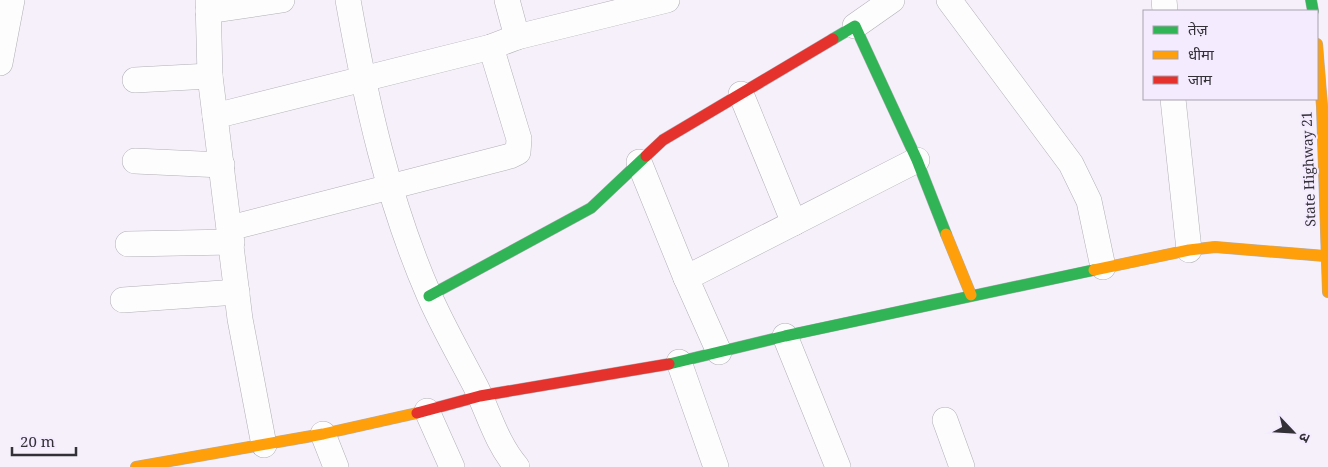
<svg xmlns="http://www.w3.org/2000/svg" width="1328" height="467" font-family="'Noto Serif','Noto Sans Devanagari',serif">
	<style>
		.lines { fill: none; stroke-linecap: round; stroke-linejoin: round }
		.street-casing { stroke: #b2afb6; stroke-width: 26 }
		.fast-casing { stroke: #b2afb6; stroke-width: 12 }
		.slow-casing { stroke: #b2afb6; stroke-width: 12 }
		.jam-casing { stroke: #b2afb6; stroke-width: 12 }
		.street { stroke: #fefdfe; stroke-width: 25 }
		.fast { stroke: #30b455; stroke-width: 11 }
		.slow { stroke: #ff9f0a; stroke-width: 11 }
		.jam { stroke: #e5322d; stroke-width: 11 }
		.labels { text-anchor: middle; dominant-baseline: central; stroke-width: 4; stroke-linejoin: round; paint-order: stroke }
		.street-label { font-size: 14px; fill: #333037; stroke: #f4ecfe }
	</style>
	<rect width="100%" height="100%" fill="#f5f0fa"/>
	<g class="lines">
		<defs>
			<g id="street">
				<polyline points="208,0 210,76 215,116"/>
				<path d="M348 0C366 101 388 201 429 295 443 327 460 356 476 387 489 414 497 444 517 467"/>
				<polyline points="949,0 1071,164 1089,201 1103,267"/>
				<polyline points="1164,0 1165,11"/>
				<polyline points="208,11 282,0"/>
				<polyline points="855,26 892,0"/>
				<polyline points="517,37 667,0"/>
				<polyline points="0,63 12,0"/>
				<polyline points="135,80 210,76"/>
				<polyline points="741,94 794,223"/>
				<polyline points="1173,99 1189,250"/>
				<polyline points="135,161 222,165"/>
				<polyline points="639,162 686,278 917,160"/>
				<polyline points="230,228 510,156 518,152 519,139 491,47"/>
				<polyline points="128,244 232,242"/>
				<polyline points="686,278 719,352"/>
				<polyline points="123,300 237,292"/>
				<polyline points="785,336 838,467"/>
				<polyline points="679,362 716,467"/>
				<polyline points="427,411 452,467"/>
				<polyline points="945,420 962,467"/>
				<polyline points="323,434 336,467"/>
				<polyline points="264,445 240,319 215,116 491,47 517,37 507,0"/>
			</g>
			<g id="fast">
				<polyline points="1311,0 1313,11"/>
				<polyline points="833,39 855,26 917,160 946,234"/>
				<polyline points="429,296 591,208 646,156"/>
				<polyline points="669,364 785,336 1094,270"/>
			</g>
			<g id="slow">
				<polyline points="1317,44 1322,106 1328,292"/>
				<polyline points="946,234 971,295"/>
				<polyline points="1094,270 1189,250 1215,247 1325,256"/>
				<polyline points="136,467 323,434 417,413"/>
			</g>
			<g id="jam">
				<polyline points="646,156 663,140 833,39"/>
				<polyline points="417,413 480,396 669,364"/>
			</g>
		</defs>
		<use href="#street" class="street-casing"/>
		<use href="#fast" class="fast-casing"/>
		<use href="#slow" class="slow-casing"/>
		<use href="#jam" class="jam-casing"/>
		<use href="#street" class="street"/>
		<use href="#fast" class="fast"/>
		<use href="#slow" class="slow"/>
		<use href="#jam" class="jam"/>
	</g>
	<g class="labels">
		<g class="street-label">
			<text transform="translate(1308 169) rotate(-92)">State Highway 21</text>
		</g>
	</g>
	<rect x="1143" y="10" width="175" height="90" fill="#f4ecfe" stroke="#a7a1ae"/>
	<rect x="1153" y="26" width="25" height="8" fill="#30b455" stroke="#a7a1ae"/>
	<text x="1188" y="35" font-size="15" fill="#333037">तेज़</text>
	<rect x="1153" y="51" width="25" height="8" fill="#ff9f0a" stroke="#a7a1ae"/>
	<text x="1188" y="60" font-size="15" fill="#333037">धीमा</text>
	<rect x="1153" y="76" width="25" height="8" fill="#e5322d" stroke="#a7a1ae"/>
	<text x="1188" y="85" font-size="15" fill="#333037">जाम</text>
	<g transform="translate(1293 432) rotate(115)" stroke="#f4ecfe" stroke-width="4" paint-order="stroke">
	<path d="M0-4L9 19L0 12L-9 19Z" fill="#333037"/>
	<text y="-8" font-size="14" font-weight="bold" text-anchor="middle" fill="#333037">उ</text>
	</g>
	<path d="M12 447v8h64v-8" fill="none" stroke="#333037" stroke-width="2.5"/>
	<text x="20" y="447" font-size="15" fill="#333037" stroke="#f4ecfe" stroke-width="4" paint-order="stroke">20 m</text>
</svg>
